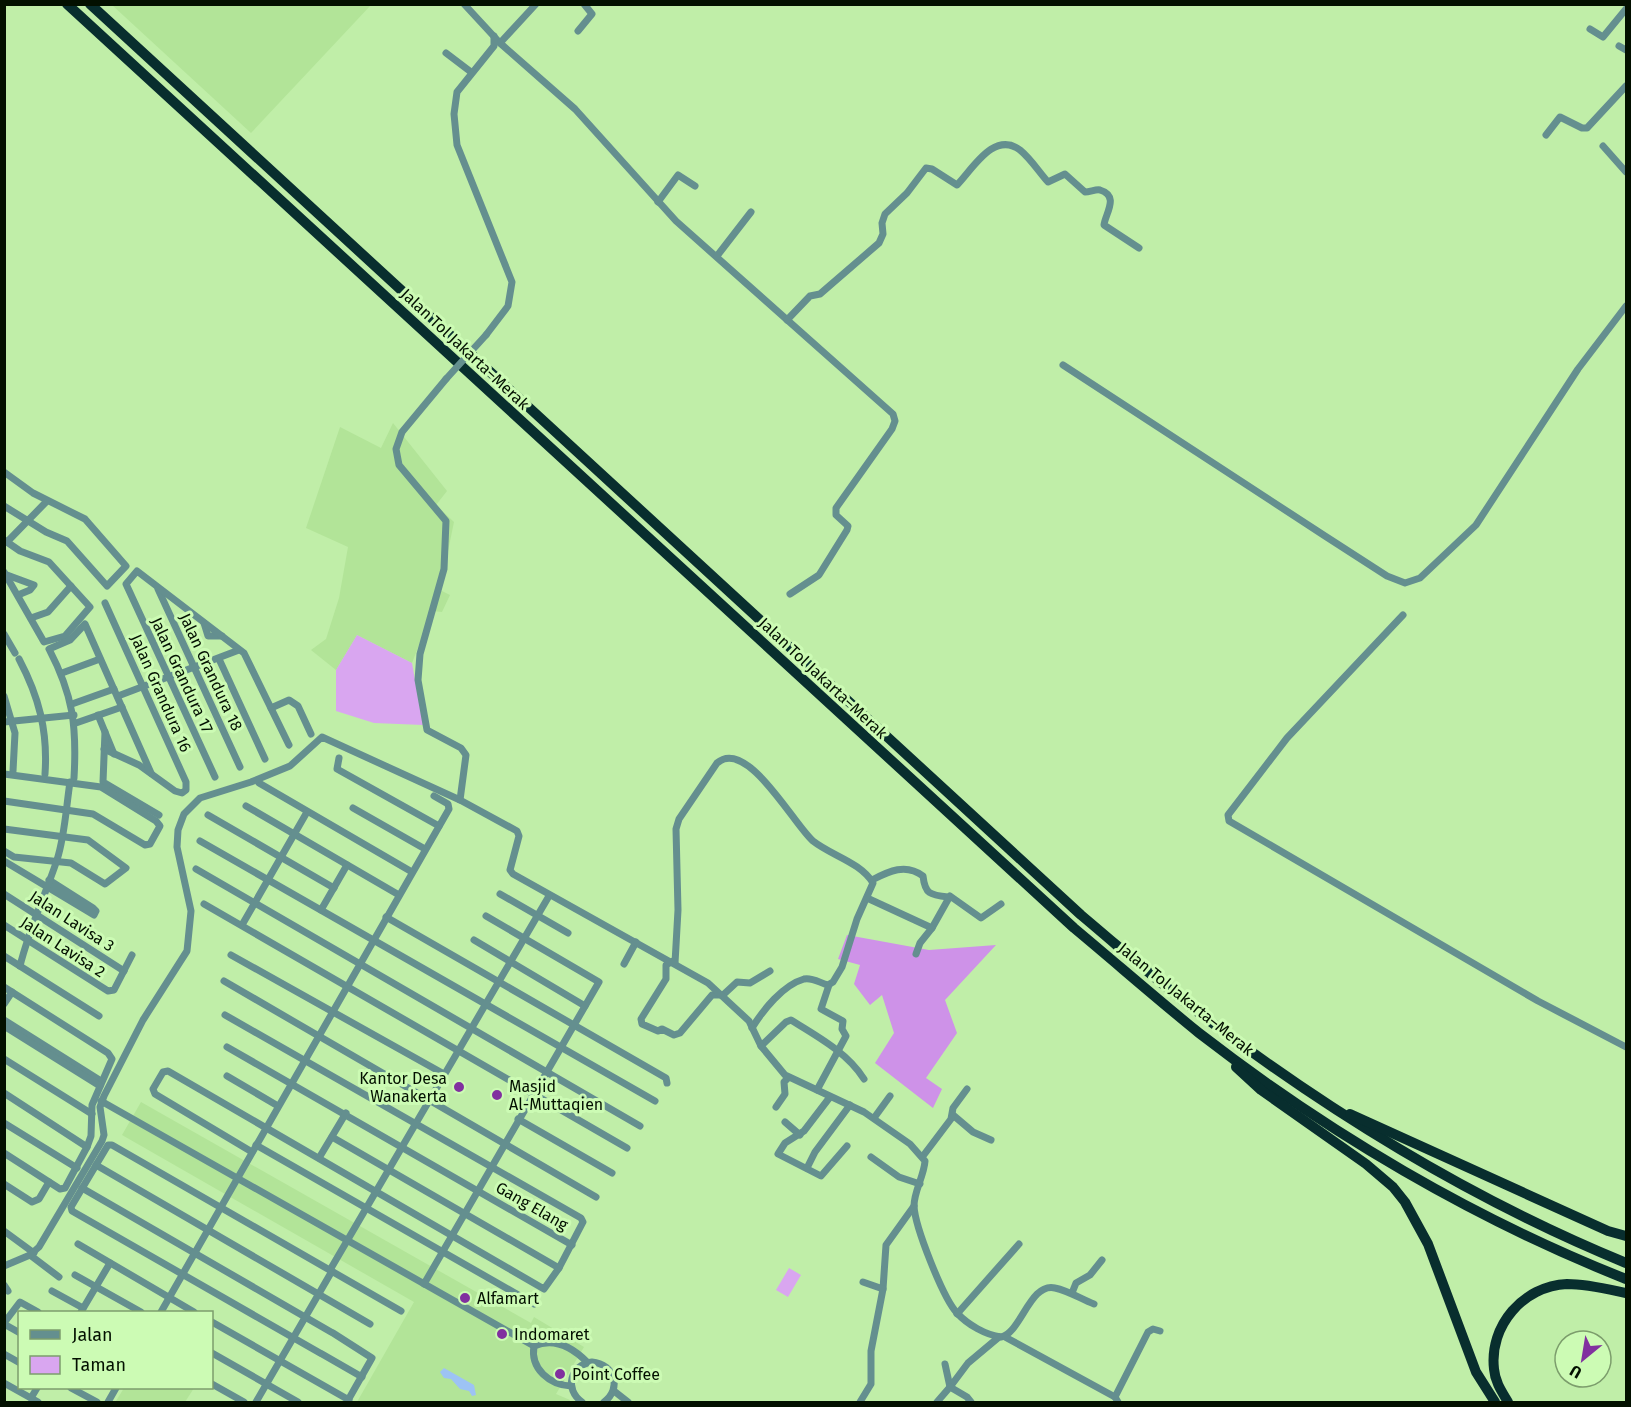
<svg xmlns="http://www.w3.org/2000/svg" width="1631" height="1407" font-family="'Fira Sans',sans-serif">
	<style>
		.built { fill: #b2e498 }
		.green { fill: #d9a6f0 }
		.forest { fill: #ce92e8 }
		.water { fill: #9dc3f4 }
		.lines { fill: none; stroke-linecap: round; stroke-linejoin: round }
		.minor { stroke: #648f8f; stroke-width: 7 }
		.highway { stroke: #082e2e; stroke-width: 10 }
		.minor-bridge { stroke: #648f8f; stroke-width: 7 }
		.poi-dot { fill: #81309f; stroke: #ccfbb4; stroke-width: 2 }
		.labels { text-anchor: middle; dominant-baseline: central; stroke-width: 6; stroke-linejoin: round; paint-order: stroke }
		.street-label { font-size: 16px; fill: #031000; stroke: #ccfbb4 }
		.poi-label { font-size: 16px; fill: #031000; stroke: #ccfbb4; text-anchor: start }
	</style>
	<rect width="100%" height="100%" fill="#c0eea8"/>
	<g class="built">
		<polygon points="112,5 371,5 251,133"/>
		<polygon points="393,423 447,491 436,505 454,522 440,590 450,595 442,612 432,611 412,663 357,635 336,670 311,650 326,639 339,598 348,547 306,528 340,427 381,448"/>
		<polygon points="141,1102 531,1323 534,1317 584,1347 556,1394 570,1400 569,1402 357,1402 414,1302 122,1135"/>
		<polygon points="124,1388 194,1388 185,1402 118,1402 116,1401"/>
	</g>
	<g class="green">
		<polygon points="357,635 412,663 423,725 374,723 336,711 336,670"/>
		<polygon points="789,1268 801,1275 788,1297 776,1290"/>
	</g>
	<polygon class="forest" points="847,935 929,950 996,945 945,1000 957,1033 926,1078 942,1089 933,1108 875,1063 894,1033 882,995 870,1005 854,984 860,965 838,959"/>
	<polygon class="water" points="444,1368 474,1385 476,1395 472,1396 469,1391 460,1389 451,1379 444,1378 440,1372"/>
	<g class="lines">
		<g class="minor">
			<polyline points="464,4 500,43 536,4"/>
			<polyline points="1590,29 1603,37 1626,9"/>
			<polyline points="578,31 592,14 584,4"/>
			<polyline points="500,43 575,109 676,221 893,414 895,421 892,429 836,508 836,515 848,526 847,530 819,575 790,594"/>
			<polyline points="1619,46 1626,50"/>
			<polyline points="446,53 471,72"/>
			<polyline points="1546,135 1560,117 1582,128 1587,128 1626,86"/>
			<polyline points="1603,146 1626,172"/>
			<polyline points="658,202 678,175 695,186"/>
			<polyline points="717,256 751,212"/>
			<path d="M787 320 810 296 820 294 879 243 883 234 882 223 885 214 907 193 926 168 932 169 957 185C972 170 994 130 1020 150 1031 159 1039 172 1048 182L1065 174 1085 192C1090 192 1096 189 1100 190 1120 196 1105 214 1104 225L1139 248"/>
			<polyline points="486,335 508,306 512,282 457,145 454,114 457,92 494,46 494,36"/>
			<polyline points="1063,365 1325,536 1387,576 1405,583 1420,578 1476,525 1578,369 1626,306"/>
			<polyline points="446,379 402,432 396,449 399,465 446,521 444,569 420,654 418,680 427,730 461,748 466,755 460,800"/>
			<polyline points="4,472 33,493 85,519 126,566 107,586 67,541 46,532 4,506"/>
			<polyline points="4,540 20,551 49,562 90,607 65,636 44,642 4,572"/>
			<polyline points="7,542 47,501"/>
			<polyline points="7,575 34,585 30,590 18,595"/>
			<polyline points="158,589 240,767"/>
			<polyline points="1403,615 1287,738 1228,815 1229,821 1538,1001 1626,1047"/>
			<polyline points="31,618 48,612 71,586"/>
			<polyline points="204,623 208,636 222,636"/>
			<polyline points="4,634 15,653"/>
			<path d="M19 659C39 697 48 731 45 774"/>
			<polyline points="219,659 265,759"/>
			<polyline points="62,673 100,659"/>
			<polyline points="4,696 15,733 13,771"/>
			<polyline points="118,696 239,650"/>
			<polyline points="72,704 114,689"/>
			<polyline points="271,708 289,700 298,706 311,734"/>
			<polyline points="98,715 114,754"/>
			<polyline points="4,722 74,715"/>
			<polyline points="76,723 122,707"/>
			<polyline points="105,732 103,782 159,815"/>
			<polyline points="104,749 139,765 175,791 182,793 186,790 186,782 105,603"/>
			<polyline points="339,758 337,769 439,826"/>
			<polyline points="4,774 101,787 156,821 160,826 150,844 145,845 93,814 4,801"/>
			<polyline points="215,777 126,584 137,571 244,653 289,745"/>
			<path d="M74 778C77 726 73 695 49 649L70 640 85 624 151 773"/>
			<polyline points="259,783 412,872"/>
			<polyline points="246,806 399,895"/>
			<polyline points="353,808 425,849"/>
			<polyline points="208,815 334,888"/>
			<polyline points="4,829 88,840 126,868 105,884 71,863 14,857 4,851"/>
			<polyline points="200,841 655,1101"/>
			<polyline points="4,861 94,915 96,911 93,908 49,880"/>
			<polyline points="196,869 640,1126"/>
			<path d="M872 880C889 871 906 863 923 876 925 894 930 895 948 897"/>
			<polyline points="4,894 124,971"/>
			<polyline points="500,894 568,933"/>
			<polyline points="867,898 932,928 950,896 981,918 1001,904"/>
			<polyline points="204,904 627,1148"/>
			<polyline points="321,910 347,865"/>
			<polyline points="386,917 666,1078 667,1083"/>
			<polyline points="4,925 108,991 114,990 132,955"/>
			<polyline points="242,925 307,812"/>
			<polyline points="474,940 585,1006"/>
			<polyline points="916,954 920,943 932,928"/>
			<polyline points="231,955 444,1074"/>
			<polyline points="4,956 99,1016"/>
			<polyline points="673,961 666,965 666,979 641,1019 642,1024 658,1031 662,1029 674,1035 680,1033 712,995 723,995 737,982 750,983 770,971"/>
			<path d="M675 963 678 910 676 829 679 819 717 763C747 737 794 825 813 841 832 856 860 862 873 883L857 919 842 967 833 982 828 985C820 983 812 977 804 979 783 985 763 1010 752 1028"/>
			<polyline points="624,964 636,942"/>
			<path d="M20 966C29 929 45 896 57 860 65 835 66 808 70 782"/>
			<polyline points="224,981 596,1197"/>
			<polyline points="4,987 108,1053 112,1059 92,1105 91,1136 87,1147 65,1188 60,1189 4,1153"/>
			<polyline points="4,1004 12,992"/>
			<polyline points="225,1015 581,1218 583,1222 559,1268 544,1289 168,1071 163,1072 153,1089 155,1094 252,1152"/>
			<polyline points="4,1020 101,1081"/>
			<polyline points="4,1026 100,1086"/>
			<path d="M761 1046 786 1022 791 1020C817 1036 848 1053 864 1079"/>
			<polyline points="227,1047 572,1245"/>
			<polyline points="4,1059 92,1114"/>
			<polyline points="227,1076 278,1106"/>
			<polyline points="817,1090 846,1036 842,1029 843,1021 821,1009 829,985"/>
			<polyline points="4,1093 87,1147"/>
			<polyline points="830,1097 804,1131 785,1143 778,1154 821,1176 847,1146"/>
			<polyline points="101,1101 534,1346"/>
			<polyline points="776,1107 785,1094 784,1082 788,1078"/>
			<polyline points="953,1115 973,1132 991,1140"/>
			<polyline points="874,1118 890,1096"/>
			<polyline points="518,1119 612,1173"/>
			<polyline points="785,1122 800,1135"/>
			<polyline points="4,1123 77,1168"/>
			<polyline points="332,1137 559,1268"/>
			<polyline points="256,1145 534,1304"/>
			<polyline points="923,1156 951,1119 953,1108 967,1089"/>
			<polyline points="871,1157 899,1177 920,1184"/>
			<polyline points="319,1158 346,1113"/>
			<polyline points="96,1165 370,1324"/>
			<polyline points="807,1168 815,1152 850,1105"/>
			<polyline points="4,1184 32,1202 39,1199 49,1182"/>
			<polyline points="82,1188 331,1332"/>
			<polyline points="4,1231 34,1253"/>
			<polyline points="78,1244 194,1312"/>
			<polyline points="30,1255 59,1277"/>
			<path d="M4 1266 30 1255 39 1247 102 1141 104 1135 100 1107 104 1096 143 1020 187 951 191 911 177 847 178 830 184 814 200 798 251 782 290 766 322 737 460 800 517 831 519 836 510 870 513 874 708 983 749 1021 761 1046 785 1075 864 1112 910 1144 925 1161C924 1176 914 1191 914 1206 915 1227 943 1298 957 1313 968 1325 986 1335 1001 1337 1021 1333 1030 1282 1055 1288 1069 1291 1081 1299 1094 1304"/>
			<polyline points="330,1270 549,896"/>
			<polyline points="75,1275 141,1312"/>
			<polyline points="424,1284 599,982 486,916"/>
			<polyline points="4,1285 8,1291"/>
			<polyline points="883,1289 886,1245 914,1206"/>
			<polyline points="52,1291 83,1308"/>
			<polyline points="1072,1293 1076,1283 1090,1275 1102,1260"/>
			<polyline points="81,1312 110,1263"/>
			<polyline points="161,1312 449,809 448,804 434,796"/>
			<polyline points="957,1314 1019,1244"/>
			<polyline points="212,1322 349,1400"/>
			<polyline points="4,1323 20,1302 38,1312"/>
			<polyline points="4,1324 20,1333"/>
			<polyline points="333,1333 372,1358 347,1402"/>
			<polyline points="1005,1337 1115,1397 1118,1402"/>
			<path d="M534 1346C530 1369 550 1385 571 1386"/>
			<path d="M534 1346C554 1337 573 1348 587 1362"/>
			<polyline points="212,1353 298,1402"/>
			<polyline points="320,1353 72,1211 71,1207 108,1145 112,1145 401,1311"/>
			<polyline points="4,1354 20,1363"/>
			<polyline points="322,1354 362,1377"/>
			<polyline points="945,1364 950,1387"/>
			<polyline points="4,1383 38,1402"/>
			<polyline points="212,1384 244,1402"/>
			<polyline points="950,1387 968,1363 999,1337"/>
			<polyline points="71,1388 97,1402"/>
			<polyline points="614,1391 628,1402"/>
			<polyline points="1115,1397 1148,1332 1153,1329 1160,1331"/>
			<polyline points="31,1398 37,1388"/>
			<polyline points="108,1402 116,1388"/>
			<polyline points="256,1402 332,1271"/>
			<path d="M582 1402C564 1389 570 1365 592 1362 615 1364 622 1389 604 1402"/>
			<polyline points="860,1402 871,1384 871,1351 883,1289 863,1282"/>
			<polyline points="937,1402 950,1387 967,1397 971,1402"/>
		</g>
		<g class="highway">
			<path d="M67 4 1074 928C1116 963 1157 999 1199 1033 1328 1133 1474 1219 1626 1279"/>
			<path d="M90 4 1081 915C1124 951 1166 989 1211 1022 1340 1119 1477 1202 1626 1263"/>
			<polyline points="1236,1067 1261,1090 1366,1164 1393,1187 1405,1202 1428,1244 1476,1372 1495,1402"/>
			<polyline points="1350,1114 1608,1231 1626,1236"/>
			<path d="M1508 1402C1502 1392 1495 1382 1494 1369 1489 1326 1523 1286 1567 1284 1587 1284 1607 1289 1626 1293"/>
		</g>
		<polyline class="minor-bridge" points="446,379 486,335"/>
	</g>
	<g class="poi-dot">
		<circle cx="459" cy="1087" r="6"/>
		<circle cx="497" cy="1095" r="6"/>
		<circle cx="465" cy="1298" r="6"/>
		<circle cx="502" cy="1334" r="6"/>
		<circle cx="560" cy="1374" r="6"/>
	</g>
	<g class="labels">
		<g class="street-label">
			<text transform="translate(465 349) rotate(43)">Jalan Tol Jakarta–Merak</text>
			<text transform="translate(211 672) rotate(65)">Jalan Grandura 18</text>
			<text transform="translate(182 675) rotate(65)">Jalan Grandura 17</text>
			<text transform="translate(823 678) rotate(43)">Jalan Tol Jakarta–Merak</text>
			<text transform="translate(161 693) rotate(66)">Jalan Grandura 16</text>
			<text transform="translate(72 921) rotate(33)">Jalan Lavisa 3</text>
			<text transform="translate(63 947) rotate(33)">Jalan Lavisa 2</text>
			<text transform="translate(1186 999) rotate(39)">Jalan Tol Jakarta–Merak</text>
			<text transform="translate(532 1206) rotate(30)">Gang Elang</text>
		</g>
		<g class="poi-label">
			<text x="447" y="1078" text-anchor="end">Kantor Desa<tspan x="447" dy="18">Wanakerta</tspan></text>
			<text x="509" y="1086">Masjid<tspan x="509" dy="18">Al-Muttaqien</tspan></text>
			<text x="477" y="1298">Alfamart</text>
			<text x="514" y="1334">Indomaret</text>
			<text x="572" y="1374">Point Coffee</text>
		</g>
	</g>
	<rect width="1631" height="1407" fill="none" stroke="#031000" stroke-width="12"/>
	<rect x="18" y="1311" width="195" height="78" fill="#ccfbb4" stroke="#7c9d6c" stroke-width="1.5"/>
	<rect x="30" y="1330" width="30" height="9" fill="#648f8f" stroke="#7c9d6c" stroke-width="1.5"/>
	<text x="72" y="1341" font-size="18" fill="#031000">Jalan</text>
	<rect x="30" y="1356" width="30" height="18" fill="#d9a6f0" stroke="#7c9d6c" stroke-width="1.5"/>
	<text x="72" y="1371" font-size="18" fill="#031000">Taman</text>
	<g transform="translate(1583 1359) rotate(210)"><circle r="28" fill="#ccfbb4" stroke="#7c9d6c" stroke-width="1.5"/>
	<path d="M0-4.5L10 22L0 15L-10 22Z" fill="#81309f"/>
	<text y="-9" font-size="16" font-weight="bold" text-anchor="middle" fill="#031000">U</text>
	</g>
</svg>
